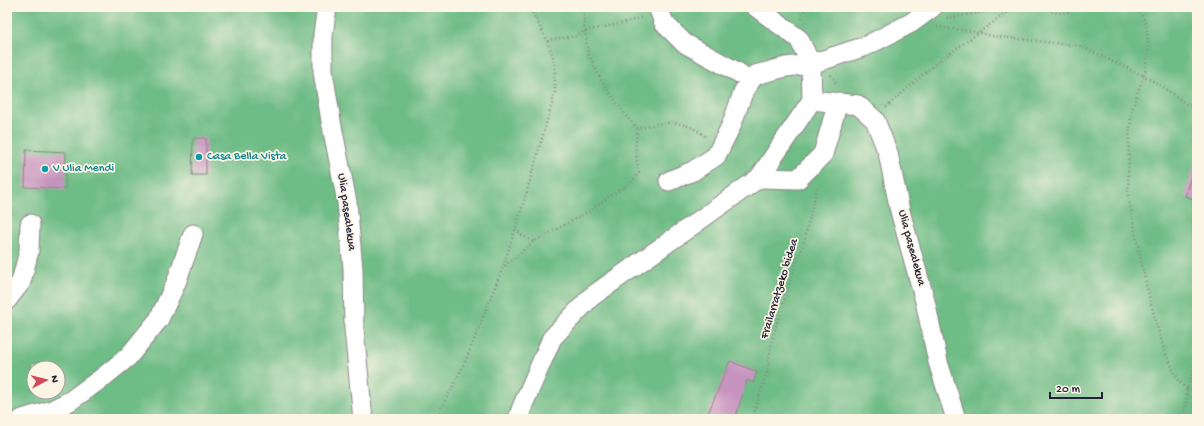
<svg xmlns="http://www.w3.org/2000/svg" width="1204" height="426" font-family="'Gochi Hand',sans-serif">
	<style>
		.forest { fill: #6ebc86; stroke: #486f60; fill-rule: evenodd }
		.building { fill: #c693bf }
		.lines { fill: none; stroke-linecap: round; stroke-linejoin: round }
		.minor-casing { stroke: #8c8585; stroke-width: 21 }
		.path { stroke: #8c8585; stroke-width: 2.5; stroke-dasharray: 1 3; stroke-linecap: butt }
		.minor { stroke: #fff; stroke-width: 19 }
		.culture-dot { fill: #0f9aa8; stroke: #fcf5e5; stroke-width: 1.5 }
		.labels { text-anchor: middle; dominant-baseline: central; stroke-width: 3.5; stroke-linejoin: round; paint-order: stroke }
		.culture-label { font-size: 12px; fill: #0d838f; stroke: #fcf5e5; text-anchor: start }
		.street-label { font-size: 12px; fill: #22223b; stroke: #fcf5e5 }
	</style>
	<rect width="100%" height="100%" fill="#fcf5e5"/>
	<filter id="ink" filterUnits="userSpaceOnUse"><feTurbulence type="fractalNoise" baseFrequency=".025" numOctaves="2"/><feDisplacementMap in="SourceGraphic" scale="8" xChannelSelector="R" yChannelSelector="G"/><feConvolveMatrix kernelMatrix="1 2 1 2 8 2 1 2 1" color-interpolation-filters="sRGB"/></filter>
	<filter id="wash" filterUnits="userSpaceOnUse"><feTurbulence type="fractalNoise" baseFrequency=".012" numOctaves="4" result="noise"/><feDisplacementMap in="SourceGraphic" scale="16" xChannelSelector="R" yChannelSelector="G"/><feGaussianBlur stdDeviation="0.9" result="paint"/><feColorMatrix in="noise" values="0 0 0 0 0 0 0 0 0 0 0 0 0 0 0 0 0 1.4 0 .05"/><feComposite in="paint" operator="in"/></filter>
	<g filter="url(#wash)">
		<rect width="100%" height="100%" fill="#f6e8cf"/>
		<path class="forest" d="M7 7H1197V419H7ZM34 368H58V392H34Z"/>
		<g id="blocks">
			<g class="building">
				<polygon points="193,138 206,138 206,175 192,175"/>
				<polygon points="26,150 66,152 65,189 25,187"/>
				<polygon points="1197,156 1197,200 1185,196"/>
				<polygon points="730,361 757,372 753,383 747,380 735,419 716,419 707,416"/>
			</g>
		</g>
	</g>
	<g filter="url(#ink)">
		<use href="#blocks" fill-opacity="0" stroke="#8c8585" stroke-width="1"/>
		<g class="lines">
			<defs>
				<g id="minor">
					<polyline points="327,7 323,34 323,72 331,121 347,202 353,269 354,329 363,419"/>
					<polyline points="658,7 664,23 684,43 739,73"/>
					<polyline points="812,100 858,105 875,120 888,153 900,211 925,301 938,362 956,419"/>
					<polyline points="759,178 798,179 823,154 838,102"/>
					<polyline points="669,181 693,171 716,156 731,126 744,90 755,75 786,67 811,64 866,46 911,23 933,7"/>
					<polyline points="7,300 21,282 29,251 30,224"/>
					<polyline points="22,419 52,410 70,401 102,378 128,357 159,319 176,283 193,234"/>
					<polyline points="518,419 522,407 552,338 591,297 759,178 812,100 811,64 799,39 756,7"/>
				</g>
			</defs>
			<use href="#minor" class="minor-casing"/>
			<g class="path">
				<polyline points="437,7 439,7"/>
				<path d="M582 7 588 53 601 80 626 116 638 129C663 120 685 119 706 137"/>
				<path d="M1045 7C1057 17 1066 13 1079 7"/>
				<path d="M1133 7C1153 17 1149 58 1144 76L1163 87 1186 104 1197 108"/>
				<polyline points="947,18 1015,7"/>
				<polyline points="802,19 803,7"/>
				<polyline points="937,27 971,31 993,36 1080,46 1144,76 1138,91 1132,110 1129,139 1128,194 1141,262 1155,320 1164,349 1175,374 1179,382 1187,389"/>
				<polyline points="547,40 576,36 585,31 623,23 643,17"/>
				<polyline points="831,75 837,84"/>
				<polyline points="886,107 934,65 1013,8"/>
				<polyline points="516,229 522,235 533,242"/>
				<path d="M505 266 533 242 588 212 613 194 630 184 639 173C636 157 634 145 638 129"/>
				<polyline points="1187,389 1197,390"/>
				<polyline points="436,419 465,362 503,267 524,201 555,93 555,63 547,40 530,7"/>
				<polyline points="752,419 767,372 772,339 794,269 803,245 817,187"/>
				<polyline points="1184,419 1187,389 1197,361"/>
			</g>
			<use href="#minor" class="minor"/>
		</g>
	</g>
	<g class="culture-dot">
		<circle cx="199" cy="157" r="4"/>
		<circle cx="45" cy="169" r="4"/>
	</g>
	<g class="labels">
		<g class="culture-label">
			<text x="207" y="157">Casa Bella Vista</text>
			<text x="53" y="169">V Ulia Mendi</text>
		</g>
		<g class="street-label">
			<text transform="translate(346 212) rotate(82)">Ulia pasealekua</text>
			<text transform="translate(911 248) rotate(75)">Ulia pasealekua</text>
			<text transform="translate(780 289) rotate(-73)">Frailarratzeko bidea</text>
		</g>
	</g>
	<rect width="1204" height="426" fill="none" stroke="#fcf5e5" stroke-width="24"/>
	<g transform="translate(46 380) rotate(83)"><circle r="19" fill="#fcf5e5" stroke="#a5a1a1"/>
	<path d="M0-3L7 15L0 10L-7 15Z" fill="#d1495b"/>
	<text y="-6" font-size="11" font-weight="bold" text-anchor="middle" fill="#22223b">N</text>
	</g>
	<path d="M1050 392v6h52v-6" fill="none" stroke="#22223b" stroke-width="2"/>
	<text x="1056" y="392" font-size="12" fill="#22223b" stroke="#fcf5e5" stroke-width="3" paint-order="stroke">20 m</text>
</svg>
